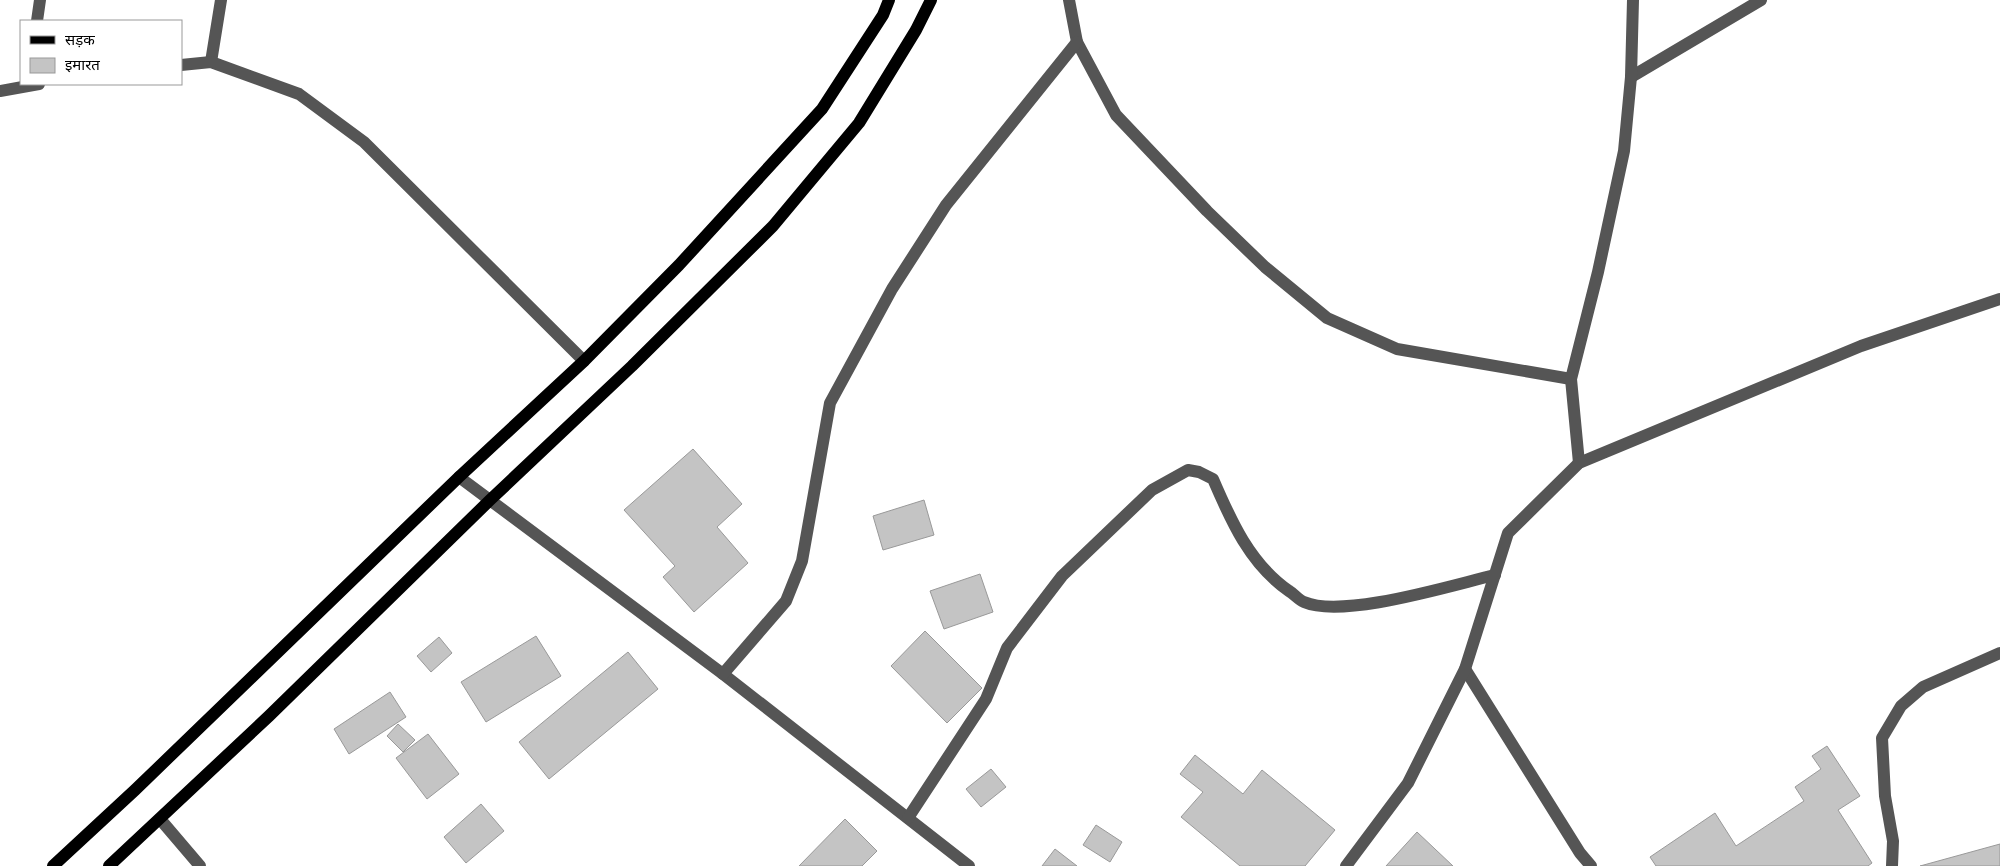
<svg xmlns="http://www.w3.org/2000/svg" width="2000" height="866" font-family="Mulish,'Noto Sans Devanagari',sans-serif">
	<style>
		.building { fill: #c4c4c4; stroke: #999 }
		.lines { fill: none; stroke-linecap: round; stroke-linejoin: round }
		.minor { stroke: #555; stroke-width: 12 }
		.major { stroke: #000; stroke-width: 12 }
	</style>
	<rect width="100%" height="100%" fill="#fff"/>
	<g class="building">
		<polygon points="693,449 742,504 717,527 748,563 694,612 663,577 675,566 624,510"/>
		<polygon points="924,500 934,535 883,550 873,516"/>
		<polygon points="980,574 993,612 944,629 930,591"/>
		<polygon points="925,631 982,688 947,723 891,666"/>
		<polygon points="536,636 561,676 486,722 461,682"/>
		<polygon points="439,637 452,653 431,672 417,656"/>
		<polygon points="628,652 658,689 549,779 519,742"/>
		<polygon points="390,692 406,717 349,754 334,729"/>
		<polygon points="398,724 415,740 403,752 387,736"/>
		<polygon points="428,734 459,774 427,799 396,758"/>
		<polygon points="1827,746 1860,796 1838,810 1872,863 1868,866 1656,866 1650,857 1715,813 1736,846 1804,801 1795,787 1821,769 1812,756"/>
		<polygon points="1195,755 1243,794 1262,770 1335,830 1305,866 1240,866 1181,817 1203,792 1180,774"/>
		<polygon points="991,769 1006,787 981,807 966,789"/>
		<polygon points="481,804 504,831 466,863 444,837"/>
		<polygon points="845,819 877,851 862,866 799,866"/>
		<polygon points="1096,825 1122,842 1110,862 1083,845"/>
		<polygon points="1417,832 1453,866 1386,866"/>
		<polygon points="2000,844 2000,866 1920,866"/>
		<polygon points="1055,849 1077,866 1042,866"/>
	</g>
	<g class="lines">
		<g class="minor">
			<polyline points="1069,0 1077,42 1116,115 1207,211 1265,267 1327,318 1397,349 1571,379"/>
			<polyline points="37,21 40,0"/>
			<polyline points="211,62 221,0"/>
			<polyline points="181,65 211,62 299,94 364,142 584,361"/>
			<polyline points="1631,77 1761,0"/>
			<polyline points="0,91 39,84"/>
			<polyline points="1579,463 1571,379 1598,272 1624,151 1631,77 1633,0"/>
			<polyline points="459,477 723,674 969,866"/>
			<polyline points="1465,669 1580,853 1591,866"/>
			<polyline points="723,674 786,601 802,561 830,403 892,289 946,205 1077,42"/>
			<path d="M908 818 986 699 1007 648 1062 576 1152 490 1188 470 1199 472 1213 479C1231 521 1250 564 1289 591 1294 594 1299 600 1304 602 1343 619 1452 585 1495 575"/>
			<polyline points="160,819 200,866"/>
			<polyline points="1346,866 1408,783 1465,669 1508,533 1579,463 1861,346 2000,299"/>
			<polyline points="1892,866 1893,841 1885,796 1882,738 1901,706 1923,687 2000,653"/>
		</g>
		<g class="major">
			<polyline points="53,866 135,790 459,477 584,361 679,265 822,109 883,15 889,0"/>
			<polyline points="109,866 269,716 490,500 632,366 773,226 859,123 916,30 931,0"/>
		</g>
	</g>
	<rect x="20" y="20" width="162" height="65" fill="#ffffff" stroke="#999999"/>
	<rect x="30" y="36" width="25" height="8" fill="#000000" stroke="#999999"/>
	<text x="65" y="45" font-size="15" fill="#000000">सड़क</text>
	<rect x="30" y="58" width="25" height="15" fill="#c4c4c4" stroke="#999999"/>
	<text x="65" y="70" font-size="15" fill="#000000">इमारत</text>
</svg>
